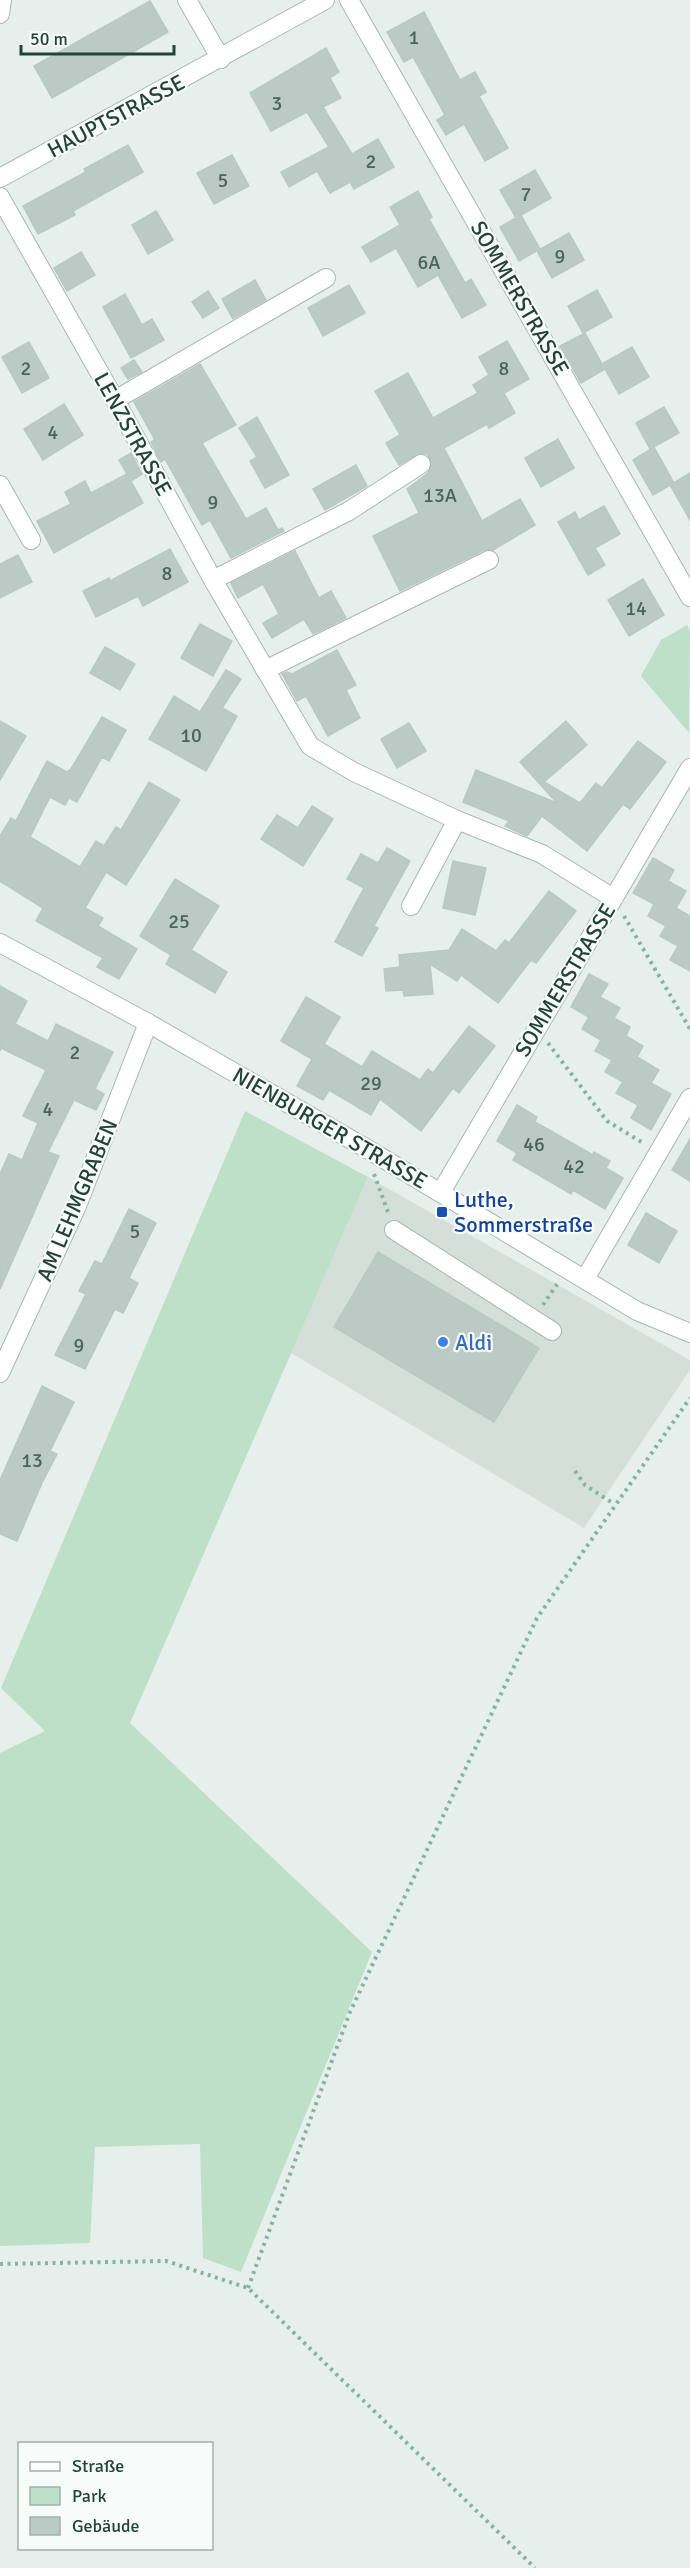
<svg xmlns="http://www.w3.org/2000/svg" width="690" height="2568" font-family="Signika,sans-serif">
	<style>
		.built { fill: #d4dfda }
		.green { fill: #bfe0c8 }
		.building { fill: #bbcac4; stroke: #b8c9c2; stroke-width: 1.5 }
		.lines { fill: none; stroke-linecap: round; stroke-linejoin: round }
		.minor-casing { stroke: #a8b8b2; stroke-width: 20 }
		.path { stroke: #86b3a5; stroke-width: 4; stroke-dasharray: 3 4.5; stroke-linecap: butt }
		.minor { stroke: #fff; stroke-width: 18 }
		.transit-dot { fill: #1a4fb4; stroke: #f7fbf9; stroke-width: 2 }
		.shop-dot { fill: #3f7fe0; stroke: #f7fbf9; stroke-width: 2 }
		.labels { text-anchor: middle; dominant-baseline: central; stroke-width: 4.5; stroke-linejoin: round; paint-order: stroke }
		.number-label { font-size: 20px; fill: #4a645c }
		.street-label { font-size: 22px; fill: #24423a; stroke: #f7fbf9 }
		.transit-label { font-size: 22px; fill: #164399; stroke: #f7fbf9; text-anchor: start }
		.shop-label { font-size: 22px; fill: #366cbe; stroke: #f7fbf9; text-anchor: start }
	</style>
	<rect width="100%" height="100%" fill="#e6efeb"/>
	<polygon class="built" points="368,1177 690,1360 690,1370 584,1528 291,1353"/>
	<g class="green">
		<polygon points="687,625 690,631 689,733 641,676 661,640"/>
		<polygon points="245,1111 368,1177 130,1723 372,1952 241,2272 203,2258 200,2144 95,2147 90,2243 0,2246 0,1753 45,1731 1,1688"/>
	</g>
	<g class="building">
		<polygon points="150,1 168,32 52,98 34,66"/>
		<polygon points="424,12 460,80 475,72 486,92 479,96 508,148 485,161 464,124 446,135 437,120 445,115 413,57 404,62 387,32"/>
		<polygon points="326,48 339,72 330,78 341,98 323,107 352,154 378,139 394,167 354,189 350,182 330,193 317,171 289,187 281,172 329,147 307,112 271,131 250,93"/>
		<polygon points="128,145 143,172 73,211 75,215 38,234 23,206 86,172 84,169"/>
		<polygon points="232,155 249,186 214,204 197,173"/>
		<polygon points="535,170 551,198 516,218 500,190"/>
		<polygon points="418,191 432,217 429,219 465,283 471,279 486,305 462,318 438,275 418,287 396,248 371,262 362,247 400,225 390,207"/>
		<polygon points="156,211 173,240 148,254 132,225"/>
		<polygon points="521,215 540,249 519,261 500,227"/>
		<polygon points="569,233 584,260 552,278 537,251"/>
		<polygon points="81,252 95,275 67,291 54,268"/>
		<polygon points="255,280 266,300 233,319 222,299"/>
		<polygon points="349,285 365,313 323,336 308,308"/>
		<polygon points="597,290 612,317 583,333 568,306"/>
		<polygon points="208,291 219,308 203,318 192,302"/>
		<polygon points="125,294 142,325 152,319 164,340 131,358 103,307"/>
		<polygon points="585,333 602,364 632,347 649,377 619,394 605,369 581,383 560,346"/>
		<polygon points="507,341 529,379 504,393 515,413 489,428 487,424 444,448 482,521 520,499 535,525 493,550 484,550 400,591 373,536 419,513 407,489 428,473 432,463 427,454 420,453 399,465 386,443 400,435 375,391 408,373 433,418 478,393 473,385 489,375 479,357"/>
		<polygon points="29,342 49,378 22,393 2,357"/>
		<polygon points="134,360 142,372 128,379 121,368"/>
		<polygon points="200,364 236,425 202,443 246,519 266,508 278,530 282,528 284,531 231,558 210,520 202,525 165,459 161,462 151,442 155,440 134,402"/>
		<polygon points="64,404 83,435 43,460 24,429"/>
		<polygon points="664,407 679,433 650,449 636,423"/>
		<polygon points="257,417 289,475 265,488 250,461 257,457 239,428"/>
		<polygon points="558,439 574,468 541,487 525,458"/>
		<polygon points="654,447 674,483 653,495 633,460"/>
		<polygon points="131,453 142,474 131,481 143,503 54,553 37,521 71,504 65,492 85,481 91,493 127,474 119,460"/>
		<polygon points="356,465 367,486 325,510 313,489"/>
		<polygon points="690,473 690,520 670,485"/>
		<polygon points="604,506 620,534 595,548 605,565 588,575 558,522 575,512 579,520"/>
		<polygon points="170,549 188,582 143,606 138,596 96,617 83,591 109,578 110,581"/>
		<polygon points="295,551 319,598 331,591 346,618 313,634 304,619 272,638 263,623 279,614 263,584 238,598 231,583"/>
		<polygon points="18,555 32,582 0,598 0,564"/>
		<polygon points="643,579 664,615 629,636 608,600"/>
		<polygon points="200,624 232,641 213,676 181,658"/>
		<polygon points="105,647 135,664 120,690 90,673"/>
		<polygon points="337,650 356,685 346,690 360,718 328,736 306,696 297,701 282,674 287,672 292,674"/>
		<polygon points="226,670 241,679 222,708 237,716 206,771 149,739 174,696 200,712"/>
		<polygon points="102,717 126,730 109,761 102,757 77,802 69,798 65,805 50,797 30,837 80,867 96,841 104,846 116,827 121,830 149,782 180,800 126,885 106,872 85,908 103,918 98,926 137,949 119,979 97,967 103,958 36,921 43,908 0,881 0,836 11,818 16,821 47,761 67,772 71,769"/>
		<polygon points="0,721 26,736 0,780"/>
		<polygon points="566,721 587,745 544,782 580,803 596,783 602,788 638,741 666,762 630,809 623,804 587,851 542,816 527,836 505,826 509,821 463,802 476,770 557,803 520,762"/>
		<polygon points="409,723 426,751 397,768 381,739"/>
		<polygon points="312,806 333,819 303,866 261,839 277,815 298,828"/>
		<polygon points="387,848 410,861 374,926 378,928 362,956 335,942 364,888 347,879 361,854 378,863"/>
		<polygon points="653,858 674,870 668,881 686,891 676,908 690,916 690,971 670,960 678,946 660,936 666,926 648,916 654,904 633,893"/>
		<polygon points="453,861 486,868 475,915 443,908"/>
		<polygon points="175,879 219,906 191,950 227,972 215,993 166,964 171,955 140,936"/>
		<polygon points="549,891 576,911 536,963 531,960 498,1003 461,975 457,981 430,964 433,994 404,996 403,990 386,991 384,969 400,967 399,955 449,950 462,929 496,951 505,940 509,943"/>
		<polygon points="589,974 608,984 600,997 620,1008 614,1018 630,1027 626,1036 643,1046 637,1057 659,1070 651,1083 671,1094 651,1130 631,1118 638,1105 616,1093 623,1082 605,1072 612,1060 595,1051 601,1040 582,1029 589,1017 571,1007"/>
		<polygon points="0,986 27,1001 15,1024 48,1041 56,1024 113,1052 95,1089 104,1094 96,1110 74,1100 48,1152 59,1156 0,1289 0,1174 9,1154 22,1160 38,1123 23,1116 46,1070 1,1048 0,1051"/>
		<polygon points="306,997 340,1017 324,1044 362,1067 372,1051 420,1080 428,1069 433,1073 469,1026 495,1046 459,1093 453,1088 421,1131 380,1099 371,1115 329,1090 323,1100 297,1086 312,1059 281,1041"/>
		<polygon points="517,1105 537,1117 535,1122 593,1155 594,1152 610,1161 606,1168 623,1178 605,1209 573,1190 571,1194 513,1160 517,1153 497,1141"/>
		<polygon points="690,1139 690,1181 672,1170"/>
		<polygon points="129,1209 156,1223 129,1278 138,1283 123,1313 115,1309 85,1369 55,1355 86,1294 79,1291 95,1261 102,1264"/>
		<polygon points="646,1213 677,1231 659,1263 628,1245"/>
		<polygon points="378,1252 539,1348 494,1422 334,1327"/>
		<polygon points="42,1386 74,1402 50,1451 57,1454 42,1483 17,1541 0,1534 0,1480"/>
	</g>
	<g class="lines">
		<defs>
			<g id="minor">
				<polyline points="187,0 221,59"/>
				<polyline points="349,0 690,597"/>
				<polyline points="0,14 2,0"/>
				<polyline points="0,178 325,0"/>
				<polyline points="0,197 115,400 213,580 310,746 354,772 457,820 542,854 613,898"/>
				<polyline points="115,400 326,278"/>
				<polyline points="0,485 31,540"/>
				<polyline points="213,580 349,511 421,464"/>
				<polyline points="265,670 489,560"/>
				<polyline points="411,906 457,820"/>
				<polyline points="0,943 148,1023 364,1147 637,1311 690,1333"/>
				<polyline points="441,1192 690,768"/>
				<polyline points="394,1230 552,1331"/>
				<polyline points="585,1279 690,1098"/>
				<polyline points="0,1373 77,1206 148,1023"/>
			</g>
		</defs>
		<use href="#minor" class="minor-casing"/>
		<g class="path">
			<polyline points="624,916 690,1029"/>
			<polyline points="548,1043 607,1121 643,1143"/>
			<polyline points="374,1174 388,1212"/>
			<polyline points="543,1305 557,1284"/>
			<polyline points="575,1471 585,1485 614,1504"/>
			<polyline points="0,2264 166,2261 248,2288 535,2568"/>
			<polyline points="248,2288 350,2012 537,1618 690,1398"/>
		</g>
		<use href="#minor" class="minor"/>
	</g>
	<rect class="transit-dot" x="436" y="1206" width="12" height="12" rx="3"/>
	<circle class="shop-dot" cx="443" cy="1342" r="6"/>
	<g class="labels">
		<g class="number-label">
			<text x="414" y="37">1</text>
			<text x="277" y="103">3</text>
			<text x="371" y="161">2</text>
			<text x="223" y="180">5</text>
			<text x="526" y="194">7</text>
			<text x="560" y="256">9</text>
			<text x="429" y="262">6A</text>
			<text x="26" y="368">2</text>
			<text x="504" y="368">8</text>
			<text x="53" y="432">4</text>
			<text x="440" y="495">13A</text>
			<text x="213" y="502">9</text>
			<text x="167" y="573">8</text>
			<text x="636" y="608">14</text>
			<text x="191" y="735">10</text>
			<text x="179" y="921">25</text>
			<text x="75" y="1052">2</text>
			<text x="371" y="1083">29</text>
			<text x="48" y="1109">4</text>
			<text x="534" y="1144">46</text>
			<text x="574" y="1166">42</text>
			<text x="135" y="1231">5</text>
			<text x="79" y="1345">9</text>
			<text x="32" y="1460">13</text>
		</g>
		<g class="street-label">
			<text transform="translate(116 116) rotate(-28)">HAUPTSTRASSE</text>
			<text transform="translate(520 298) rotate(60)">SOMMERSTRASSE</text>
			<text transform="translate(133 434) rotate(61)">LENZSTRASSE</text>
			<text transform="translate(565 980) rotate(-59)">SOMMERSTRASSE</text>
			<text transform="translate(330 1128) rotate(30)">NIENBURGER STRASSE</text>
			<text transform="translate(77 1200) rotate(-67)">AM LEHMGRABEN</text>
		</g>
		<g class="transit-label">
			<text x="454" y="1199">Luthe,<tspan x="454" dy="25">Sommerstraße</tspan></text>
		</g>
		<g class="shop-label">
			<text x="455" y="1342">Aldi</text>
		</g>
	</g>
	<rect x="18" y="2442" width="195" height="108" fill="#f7fbf9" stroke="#a3b1ad" stroke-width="1.5"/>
	<rect x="30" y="2462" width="30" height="9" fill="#ffffff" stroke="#a3b1ad" stroke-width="1.5"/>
	<text x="72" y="2472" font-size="18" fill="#24423a">Straße</text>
	<rect x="30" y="2487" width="30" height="18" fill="#bfe0c8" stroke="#a3b1ad" stroke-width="1.5"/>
	<text x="72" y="2502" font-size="18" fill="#24423a">Park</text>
	<rect x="30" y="2517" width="30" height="18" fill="#bbcac4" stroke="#a3b1ad" stroke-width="1.5"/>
	<text x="72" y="2532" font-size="18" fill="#24423a">Gebäude</text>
	<path d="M21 45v9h153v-9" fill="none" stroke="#24423a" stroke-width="3"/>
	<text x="30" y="45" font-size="18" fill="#24423a" stroke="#f7fbf9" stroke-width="4.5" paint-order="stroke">50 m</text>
</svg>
